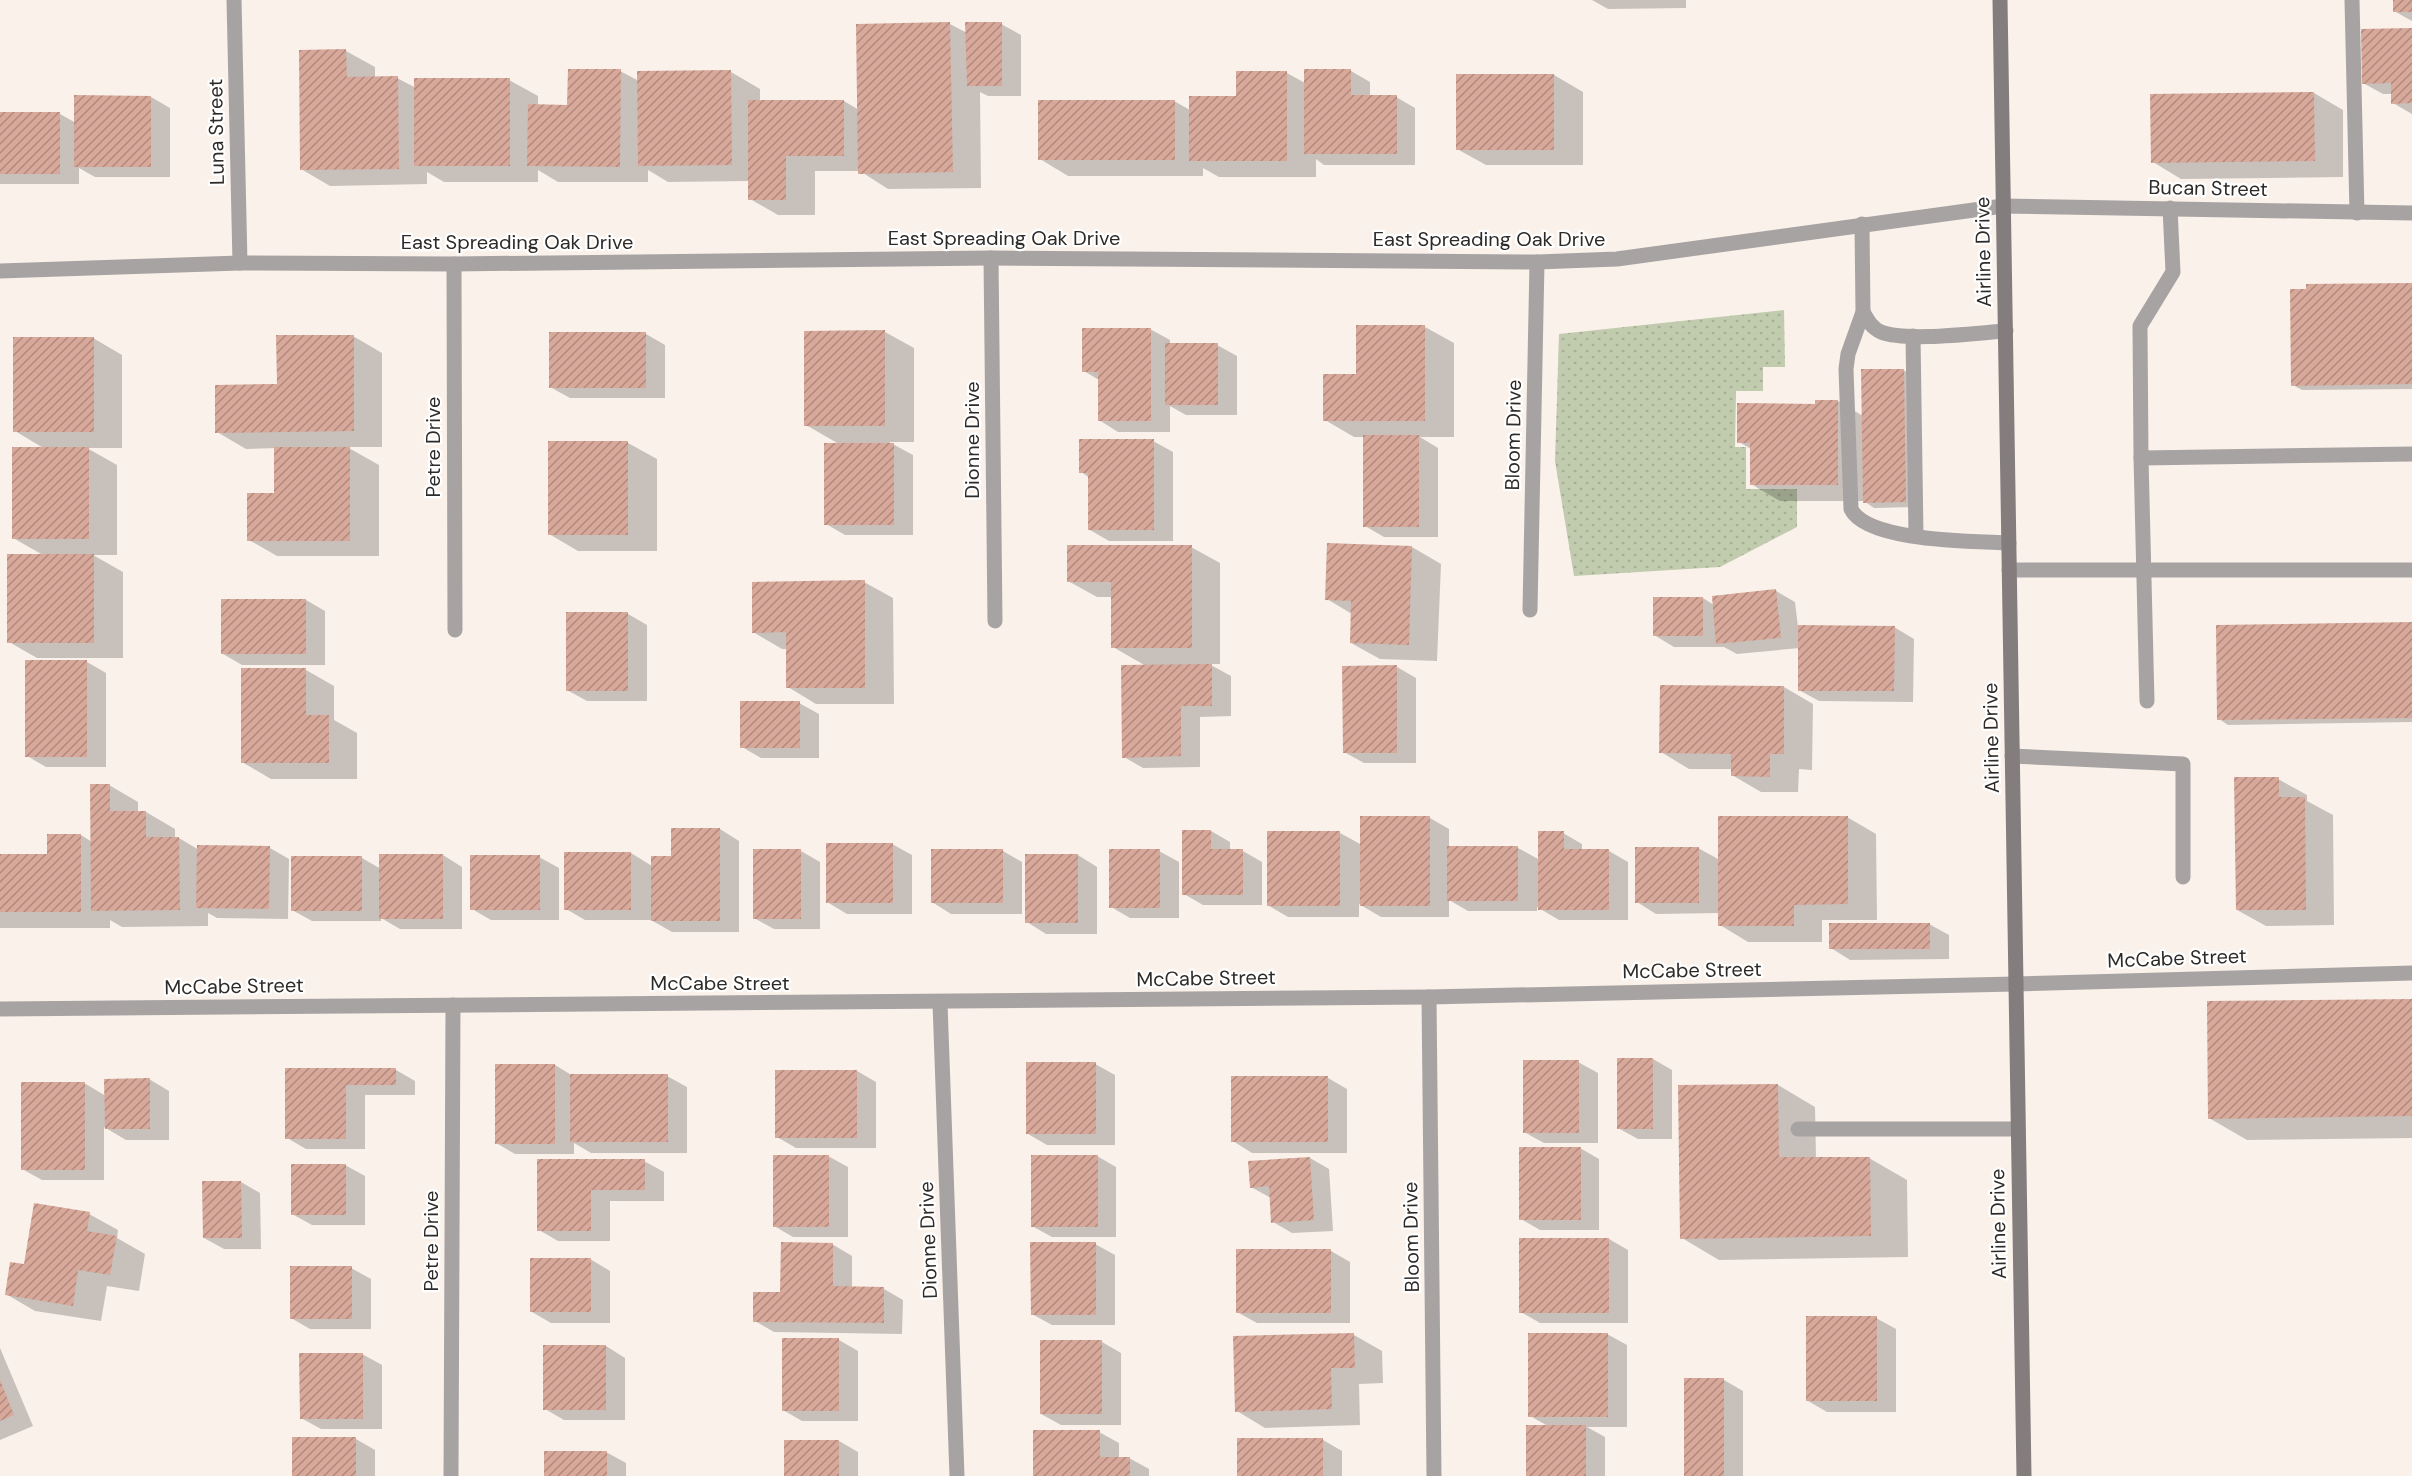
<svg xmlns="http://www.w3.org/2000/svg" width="2412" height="1476" font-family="'DM Sans',sans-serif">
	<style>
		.grass { fill: url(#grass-dots) }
		.shadow { fill: #0003 }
		.building { fill: url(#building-hatch) }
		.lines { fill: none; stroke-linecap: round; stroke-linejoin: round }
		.service { stroke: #a8a3a3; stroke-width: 15 }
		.minor { stroke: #a8a3a3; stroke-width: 15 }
		.secondary { stroke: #847d7d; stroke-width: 15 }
		.labels { text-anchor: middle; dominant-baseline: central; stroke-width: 4.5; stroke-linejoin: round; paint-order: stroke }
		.street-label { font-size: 20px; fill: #2e2a28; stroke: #fff }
	</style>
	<defs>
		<pattern id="grass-dots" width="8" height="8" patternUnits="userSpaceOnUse" patternTransform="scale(1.5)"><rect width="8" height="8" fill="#c1cbad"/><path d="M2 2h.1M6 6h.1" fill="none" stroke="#a6ae95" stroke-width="1.8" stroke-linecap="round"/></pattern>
		<pattern id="building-hatch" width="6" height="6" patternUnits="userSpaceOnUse" patternTransform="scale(1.5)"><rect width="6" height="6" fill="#d8a99a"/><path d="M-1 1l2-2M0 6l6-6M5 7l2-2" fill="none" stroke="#b08a7e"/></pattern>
	</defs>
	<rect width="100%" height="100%" fill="#faf1ea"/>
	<polygon class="grass" points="1784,310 1785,367 1763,367 1763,391 1736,391 1735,447 1746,447 1746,489 1797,489 1797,527 1720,567 1574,576 1555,461 1559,334"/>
	<g class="shadow">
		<polygon points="1592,0 1686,0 1686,8 1608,9"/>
		<polygon points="2394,0 2412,0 2412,21 2394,11"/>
		<polygon points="950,24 967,33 1001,24 1021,35 1021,96 988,96 980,92 981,188 888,189 860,171 815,171 815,215 778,215 750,199 750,181 668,182 648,170 648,182 558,182 538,170 538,182 444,182 427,172 427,184 330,186 301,169 346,51 375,67 375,78 397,78 416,88 509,80 538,96 538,106 569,106 620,71 639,81 731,72 760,89 760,101 844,101 859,110"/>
		<polygon points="2412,30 2412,114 2393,103 2393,94 2383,94 2363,83"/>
		<polygon points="1351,71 1370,82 1370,97 1396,97 1415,108 1415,165 1324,165 1316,159 1316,177 1219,177 1203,168 1203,176 1068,176 1040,159 1174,101 1190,110 1237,98 1287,73 1305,83"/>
		<polygon points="1457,75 1554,75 1583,92 1583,165 1486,165 1457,149"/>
		<polygon points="2314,93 2343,110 2343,177 2181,179 2153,162"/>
		<polygon points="76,97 151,97 170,108 170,177 95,177 79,168 79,184 0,184 0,114 60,114 76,123"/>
		<polygon points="2412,284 2412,389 2302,390 2293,385"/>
		<polygon points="1425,327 1454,343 1454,437 1420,437 1438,448 1438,537 1384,537 1365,526 1365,437 1354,437 1325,420 1357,376"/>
		<polygon points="1150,329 1170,340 1170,345 1217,345 1237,356 1237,415 1186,415 1170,406 1170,432 1118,432 1099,420 1099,380 1084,371"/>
		<polygon points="885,332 914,348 914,442 889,442 913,455 913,535 845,535 826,524 839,444 806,425"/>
		<polygon points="646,334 665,345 665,398 570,398 550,387"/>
		<polygon points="353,336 382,353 382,447 347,447 379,465 379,556 277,556 249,540 276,494 276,448 246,449 217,432 278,386"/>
		<polygon points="93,338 122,355 122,448 87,448 117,465 117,555 93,555 123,572 123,658 37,658 9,642 43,555 13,538 45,449 15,431"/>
		<polygon points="1903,370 1913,375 1915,507 1874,508 1864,501 1780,501 1751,484 1751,449 1739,442 1816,405 1838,401 1863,416"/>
		<polygon points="1153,441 1173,452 1173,541 1109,541 1090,530 1090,478 1081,472"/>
		<polygon points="628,443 657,459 657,551 578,551 549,534"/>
		<polygon points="1191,547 1220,563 1220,664 1209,664 1231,676 1231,716 1200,717 1200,767 1143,768 1124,757 1146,666 1113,647 1113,597 1097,597 1068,581"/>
		<polygon points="1412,547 1441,564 1437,661 1380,659 1351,643 1352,614 1327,599"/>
		<polygon points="864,582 893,598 894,704 816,704 788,687 788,649 782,649 753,632"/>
		<polygon points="1776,591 1795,602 1798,627 1894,627 1914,639 1913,702 1819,701 1799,690 1800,648 1737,654 1724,647 1674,647 1654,635 1703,598 1714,605"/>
		<polygon points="306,600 325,611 325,665 242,665 223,654"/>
		<polygon points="628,614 647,625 647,701 587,701 567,690"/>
		<polygon points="2412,624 2412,722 2228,725 2219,719"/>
		<polygon points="27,662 87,662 106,673 106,767 46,767 27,756"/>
		<polygon points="1397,667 1416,678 1416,763 1364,763 1344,752"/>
		<polygon points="306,670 334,686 334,720 357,733 357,779 271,779 242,762"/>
		<polygon points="1784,687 1813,704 1812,770 1799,769 1798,792 1761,792 1732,775 1732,769 1689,769 1661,752"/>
		<polygon points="799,703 819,714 819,758 761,758 742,747"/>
		<polygon points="2278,779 2307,795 2307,801 2333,815 2334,925 2266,926 2237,910"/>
		<polygon points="109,785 138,802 138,812 146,812 175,829 175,838 179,838 199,850 270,848 289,859 288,919 217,918 208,913 208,926 122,927 110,920 110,928 0,928 0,855 48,855 81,835 92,842"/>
		<polygon points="1847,817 1876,834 1877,920 1822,920 1822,942 1748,942 1720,925 1720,913 1656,914 1637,902 1698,848 1720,860"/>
		<polygon points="1430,818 1449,829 1449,848 1518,848 1540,860 1563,833 1582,844 1582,851 1609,851 1628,862 1628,920 1559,920 1537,907 1537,911 1468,911 1449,900 1449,917 1381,917 1359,904 1359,917 1288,917 1269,906 1269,833 1340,833 1362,845"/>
		<polygon points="672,829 720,829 739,841 739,932 672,932 651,920 585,920 566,909 631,853 652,866 672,858"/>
		<polygon points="1211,831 1230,842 1230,851 1243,851 1262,862 1262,905 1203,905 1184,894"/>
		<polygon points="892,844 912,855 912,914 847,914 827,902"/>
		<polygon points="754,851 801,851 820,862 820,929 774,929 754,918"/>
		<polygon points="1003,851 1022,862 1022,914 951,914 932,902"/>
		<polygon points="1159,851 1179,862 1179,918 1130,918 1111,907"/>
		<polygon points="443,855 462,867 462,929 400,929 381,918 381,921 312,921 292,910 362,858 381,869"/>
		<polygon points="1078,855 1097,867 1097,934 1046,934 1027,922"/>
		<polygon points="539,857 559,868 559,920 491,920 472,909"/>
		<polygon points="1929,924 1949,935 1949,959 1850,960 1831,948"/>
		<polygon points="2412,1000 2412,1138 2247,1140 2209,1118"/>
		<polygon points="1653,1059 1672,1070 1672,1139 1638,1139 1618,1128"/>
		<polygon points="1578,1062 1598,1073 1598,1143 1544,1143 1524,1132"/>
		<polygon points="1095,1064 1115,1075 1115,1145 1047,1145 1028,1134"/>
		<polygon points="555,1065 573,1076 667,1076 687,1087 687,1153 591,1153 574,1143 574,1154 515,1154 496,1143"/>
		<polygon points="287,1070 396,1070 415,1081 415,1095 365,1095 365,1149 306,1149 287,1138"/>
		<polygon points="777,1071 857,1071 876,1082 876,1148 796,1148 777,1137"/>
		<polygon points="1328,1078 1347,1089 1347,1153 1252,1153 1233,1141"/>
		<polygon points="149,1079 169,1091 169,1140 126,1140 104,1127 104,1180 42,1180 22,1169 84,1083 106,1096"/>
		<polygon points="1778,1085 1815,1107 1816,1158 1869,1158 1907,1180 1908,1257 1719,1260 1682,1238"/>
		<polygon points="1580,1148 1599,1159 1599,1230 1540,1230 1521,1219"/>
		<polygon points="828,1156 848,1167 848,1237 793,1237 774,1226"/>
		<polygon points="1097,1156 1116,1167 1116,1237 1052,1237 1032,1226"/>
		<polygon points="1310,1158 1329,1169 1333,1231 1292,1233 1273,1222 1271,1198 1251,1187"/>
		<polygon points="539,1161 644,1161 664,1172 664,1201 610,1201 610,1241 558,1241 539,1230"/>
		<polygon points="345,1165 365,1176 365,1225 312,1225 292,1214"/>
		<polygon points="241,1182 260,1193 261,1249 224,1249 204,1238 204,1183"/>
		<polygon points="89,1214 118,1230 117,1238 145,1254 139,1291 107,1286 101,1321 35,1311 6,1294 25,1266"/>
		<polygon points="1609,1239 1628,1250 1628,1323 1540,1323 1521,1312"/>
		<polygon points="832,1244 852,1256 852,1288 884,1289 903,1300 902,1334 774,1332 755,1321"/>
		<polygon points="1095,1244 1115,1255 1115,1325 1052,1325 1032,1314"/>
		<polygon points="1331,1251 1350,1262 1350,1323 1257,1323 1237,1312"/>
		<polygon points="590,1259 610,1271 610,1323 551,1323 532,1312"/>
		<polygon points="351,1268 371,1279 371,1329 310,1329 291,1318"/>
		<polygon points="1876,1318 1896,1329 1896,1412 1827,1412 1808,1401"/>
		<polygon points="1607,1334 1627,1345 1627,1427 1587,1427 1605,1437 1605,1476 1527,1476 1548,1426 1530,1416"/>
		<polygon points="1354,1335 1382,1351 1383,1383 1359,1384 1360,1425 1265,1428 1237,1411"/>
		<polygon points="839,1340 858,1351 858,1421 802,1421 783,1410"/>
		<polygon points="1102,1342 1121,1353 1121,1425 1061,1425 1041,1414"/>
		<polygon points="606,1346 625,1358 625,1420 564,1420 545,1409"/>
		<polygon points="0,1348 33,1426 0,1440"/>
		<polygon points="362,1354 382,1365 382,1429 321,1429 301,1418"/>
		<polygon points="1724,1380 1743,1391 1743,1476 1685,1476"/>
		<polygon points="1099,1432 1119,1443 1119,1458 1129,1458 1149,1469 1149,1476 1035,1476"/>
		<polygon points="294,1439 356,1439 375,1450 375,1476 294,1476"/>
		<polygon points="1238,1440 1323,1440 1342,1451 1342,1476 1238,1476"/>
		<polygon points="839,1441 858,1452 858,1476 786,1476"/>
		<polygon points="606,1452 626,1463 626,1476 546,1476"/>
	</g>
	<g class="building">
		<rect x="2393" y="0" width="19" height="12"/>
		<polygon points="950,22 953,172 858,174 856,24"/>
		<polygon points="965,22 1002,22 1002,86 967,86"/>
		<polygon points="2412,28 2412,103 2391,104 2391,83 2362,84 2361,29"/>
		<polygon points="346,49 347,77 398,76 399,169 300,170 299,50"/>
		<polygon points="568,69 621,69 620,167 527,166 528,104 567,105"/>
		<polygon points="1304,69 1351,69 1351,95 1397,95 1397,154 1304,154"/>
		<polygon points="731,70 732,165 638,166 637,71"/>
		<polygon points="1236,71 1287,71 1287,161 1189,161 1189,96 1236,96"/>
		<rect x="1456" y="74" width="98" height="76"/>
		<rect x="414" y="78" width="96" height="88"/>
		<polygon points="2314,92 2315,161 2151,163 2150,94"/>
		<polygon points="74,95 151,96 151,167 74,167"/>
		<polygon points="748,100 844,100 844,156 786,156 786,200 748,200"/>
		<rect x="1038" y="100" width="137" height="60"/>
		<rect x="0" y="112" width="60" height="62"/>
		<polygon points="2412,283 2412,384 2291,386 2290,289 2306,289 2306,284"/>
		<polygon points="1356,325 1425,325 1425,421 1323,421 1323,374 1356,374"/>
		<polygon points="1082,328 1151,328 1151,421 1098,421 1098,372 1082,372"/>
		<polygon points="885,330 885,426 804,426 804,331"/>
		<rect x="549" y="332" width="97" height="56"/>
		<polygon points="276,335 354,335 354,431 215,433 215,385 277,384"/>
		<rect x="13" y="337" width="81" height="95"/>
		<rect x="1165" y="343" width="53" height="62"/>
		<polygon points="1861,369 1904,369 1906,502 1863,503"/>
		<polygon points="1815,400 1838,400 1838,485 1750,485 1750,443 1737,443 1737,403 1815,404"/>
		<rect x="1363" y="435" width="56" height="92"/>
		<polygon points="1079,439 1154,439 1154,530 1088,530 1088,473 1079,473"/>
		<rect x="548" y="441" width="80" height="94"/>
		<rect x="824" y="443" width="70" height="82"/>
		<rect x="12" y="447" width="77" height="92"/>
		<polygon points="274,447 350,447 350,541 247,541 247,493 274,493"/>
		<polygon points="1327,543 1412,546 1409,645 1350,643 1351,601 1325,600"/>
		<polygon points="1067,545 1192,545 1192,648 1111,648 1111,582 1067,582"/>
		<rect x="7" y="554" width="87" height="89"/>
		<polygon points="865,580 865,688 786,688 786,632 752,633 752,582"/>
		<polygon points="1776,589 1781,638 1716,644 1712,596"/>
		<rect x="1653" y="597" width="50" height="39"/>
		<rect x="221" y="599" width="85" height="55"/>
		<rect x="566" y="612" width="62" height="79"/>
		<polygon points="2412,622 2412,718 2217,720 2216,625"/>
		<polygon points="1798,625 1895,626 1894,691 1798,691"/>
		<rect x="25" y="660" width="62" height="97"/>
		<polygon points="1212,664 1212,706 1181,706 1181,756 1122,758 1121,665"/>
		<polygon points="1397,665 1397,753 1343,753 1342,666"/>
		<polygon points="241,668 306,668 306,715 329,715 329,763 241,763"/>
		<polygon points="1660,685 1784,686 1784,754 1770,754 1770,777 1731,776 1731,754 1659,753"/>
		<rect x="740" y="701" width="60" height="47"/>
		<polygon points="2234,777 2279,777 2279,797 2305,797 2306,910 2236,910"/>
		<polygon points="90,784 110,784 110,811 146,811 146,837 179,837 180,910 91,911"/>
		<rect x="1360" y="816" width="70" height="90"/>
		<polygon points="1718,816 1848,816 1848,904 1794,905 1794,926 1718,926"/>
		<polygon points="671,828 720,828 720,921 651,921 651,856 671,856"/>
		<polygon points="1182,830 1211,830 1211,849 1243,849 1243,895 1182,895"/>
		<rect x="1267" y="831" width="73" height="75"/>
		<polygon points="1538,831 1564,831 1564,849 1609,849 1609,910 1538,910"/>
		<polygon points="47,834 81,834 81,912 0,912 0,854 47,854"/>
		<rect x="826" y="843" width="67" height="60"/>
		<polygon points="197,845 270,846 269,909 196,908"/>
		<rect x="1447" y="846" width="71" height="55"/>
		<rect x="1635" y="847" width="64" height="56"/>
		<rect x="753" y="849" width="48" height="70"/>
		<rect x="931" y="849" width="72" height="54"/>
		<rect x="1109" y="849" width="51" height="59"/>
		<rect x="564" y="852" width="67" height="58"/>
		<rect x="379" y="854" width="64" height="65"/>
		<rect x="1025" y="854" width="53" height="69"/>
		<rect x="470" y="855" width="70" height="55"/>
		<rect x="291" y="856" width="71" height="55"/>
		<rect x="1829" y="923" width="101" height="26"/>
		<polygon points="2412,999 2412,1116 2208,1119 2207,1001"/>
		<rect x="1617" y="1058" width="36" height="71"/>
		<rect x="1523" y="1060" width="56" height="73"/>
		<rect x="1026" y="1062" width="70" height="72"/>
		<rect x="495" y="1064" width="60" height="80"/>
		<polygon points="285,1068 396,1068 396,1085 346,1085 346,1139 285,1139"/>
		<rect x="775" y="1070" width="82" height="68"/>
		<rect x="570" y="1074" width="98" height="68"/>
		<rect x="1231" y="1076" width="97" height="66"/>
		<polygon points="150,1078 150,1129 105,1129 104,1079"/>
		<rect x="21" y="1082" width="64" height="88"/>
		<polygon points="1778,1084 1779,1157 1870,1157 1871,1236 1680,1239 1678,1085"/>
		<rect x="1519" y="1147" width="62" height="73"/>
		<rect x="773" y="1155" width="56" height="72"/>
		<rect x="1031" y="1155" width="67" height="72"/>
		<polygon points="1310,1157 1314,1220 1271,1223 1269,1186 1250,1188 1248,1161"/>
		<polygon points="537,1159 645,1159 645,1190 591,1190 591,1231 537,1231"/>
		<rect x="291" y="1164" width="55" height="51"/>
		<polygon points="202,1181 241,1181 242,1238 203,1238"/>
		<polygon points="34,1203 90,1212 87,1231 117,1236 110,1275 78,1270 73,1306 5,1295 10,1262 24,1264"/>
		<rect x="1519" y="1238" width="90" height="75"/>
		<polygon points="781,1242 833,1243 833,1286 884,1287 884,1323 753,1322 753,1292 780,1292"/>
		<polygon points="1030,1242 1096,1242 1096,1315 1031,1315"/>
		<rect x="1236" y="1249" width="95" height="64"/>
		<rect x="530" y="1258" width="61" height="54"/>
		<rect x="290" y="1266" width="62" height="53"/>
		<rect x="1806" y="1316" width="71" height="85"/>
		<polygon points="1354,1333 1355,1368 1331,1368 1332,1409 1235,1412 1233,1336"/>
		<rect x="1528" y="1333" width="80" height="84"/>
		<rect x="782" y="1338" width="57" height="73"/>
		<rect x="1040" y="1340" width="62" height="74"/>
		<rect x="543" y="1345" width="63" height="65"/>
		<polygon points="299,1353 363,1353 363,1419 300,1419"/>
		<rect x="1684" y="1378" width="40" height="98"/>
		<polygon points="0,1380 14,1415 0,1421"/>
		<rect x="1526" y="1425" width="60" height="51"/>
		<polygon points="1033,1430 1100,1430 1100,1457 1130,1457 1130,1476 1033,1476"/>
		<rect x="292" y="1437" width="64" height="39"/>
		<rect x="1237" y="1438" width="86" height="38"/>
		<rect x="784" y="1440" width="55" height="36"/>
		<rect x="544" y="1451" width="63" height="25"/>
	</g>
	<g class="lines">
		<g class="service">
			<polyline points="2352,0 2357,213"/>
			<polyline points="2170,208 2173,272 2140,326 2141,458 2412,454"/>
			<path d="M1862 224 1863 312 1848 354 1846 369 1851 509C1867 542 1974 541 2009 543"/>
			<path d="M1863 312C1868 321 1872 328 1881 332 1906 342 1976 333 2006 331"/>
			<polyline points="1913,336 1916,536"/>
			<polyline points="2141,458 2147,701"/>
			<polyline points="2009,570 2412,570"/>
			<polyline points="2012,756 2183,764 2183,877"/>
			<polyline points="1798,1129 2018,1129"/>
		</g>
		<g class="minor">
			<polyline points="234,0 240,263"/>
			<polyline points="991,258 995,621"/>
			<polyline points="454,264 455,630"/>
			<polyline points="0,271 240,263 454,264 991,258 1537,262 1617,259 2003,206 2412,213"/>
			<polyline points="1530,610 1537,262"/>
			<polyline points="1429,997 1434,1476"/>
			<polyline points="940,1003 957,1476"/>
			<polyline points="0,1009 1429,997 2015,984 2412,973"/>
			<polyline points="451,1476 453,1005"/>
		</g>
		<polyline class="secondary" points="2000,0 2024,1476"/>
	</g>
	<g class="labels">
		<g class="street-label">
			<text transform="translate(216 132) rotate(-91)">Luna Street</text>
			<text transform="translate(2208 188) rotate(1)">Bucan Street</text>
			<text x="1004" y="238">East Spreading Oak Drive</text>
			<text x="1489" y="239">East Spreading Oak Drive</text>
			<text x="517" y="242">East Spreading Oak Drive</text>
			<text transform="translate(1983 252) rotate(-91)">Airline Drive</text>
			<text transform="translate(1513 435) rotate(-89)">Bloom Drive</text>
			<text transform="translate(972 440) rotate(-90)">Dionne Drive</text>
			<text transform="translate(433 447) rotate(-90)">Petre Drive</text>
			<text transform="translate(1991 738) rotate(-91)">Airline Drive</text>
			<text transform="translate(2177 958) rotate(-2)">McCabe Street</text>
			<text transform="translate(1692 970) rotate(-1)">McCabe Street</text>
			<text transform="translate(1206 978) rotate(-1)">McCabe Street</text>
			<text x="720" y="983">McCabe Street</text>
			<text transform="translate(234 986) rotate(-1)">McCabe Street</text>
			<text transform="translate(1998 1224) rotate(-91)">Airline Drive</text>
			<text transform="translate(1411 1237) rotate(-91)">Bloom Drive</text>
			<text transform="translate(928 1240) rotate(-92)">Dionne Drive</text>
			<text transform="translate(431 1241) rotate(-90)">Petre Drive</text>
		</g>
	</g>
</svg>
